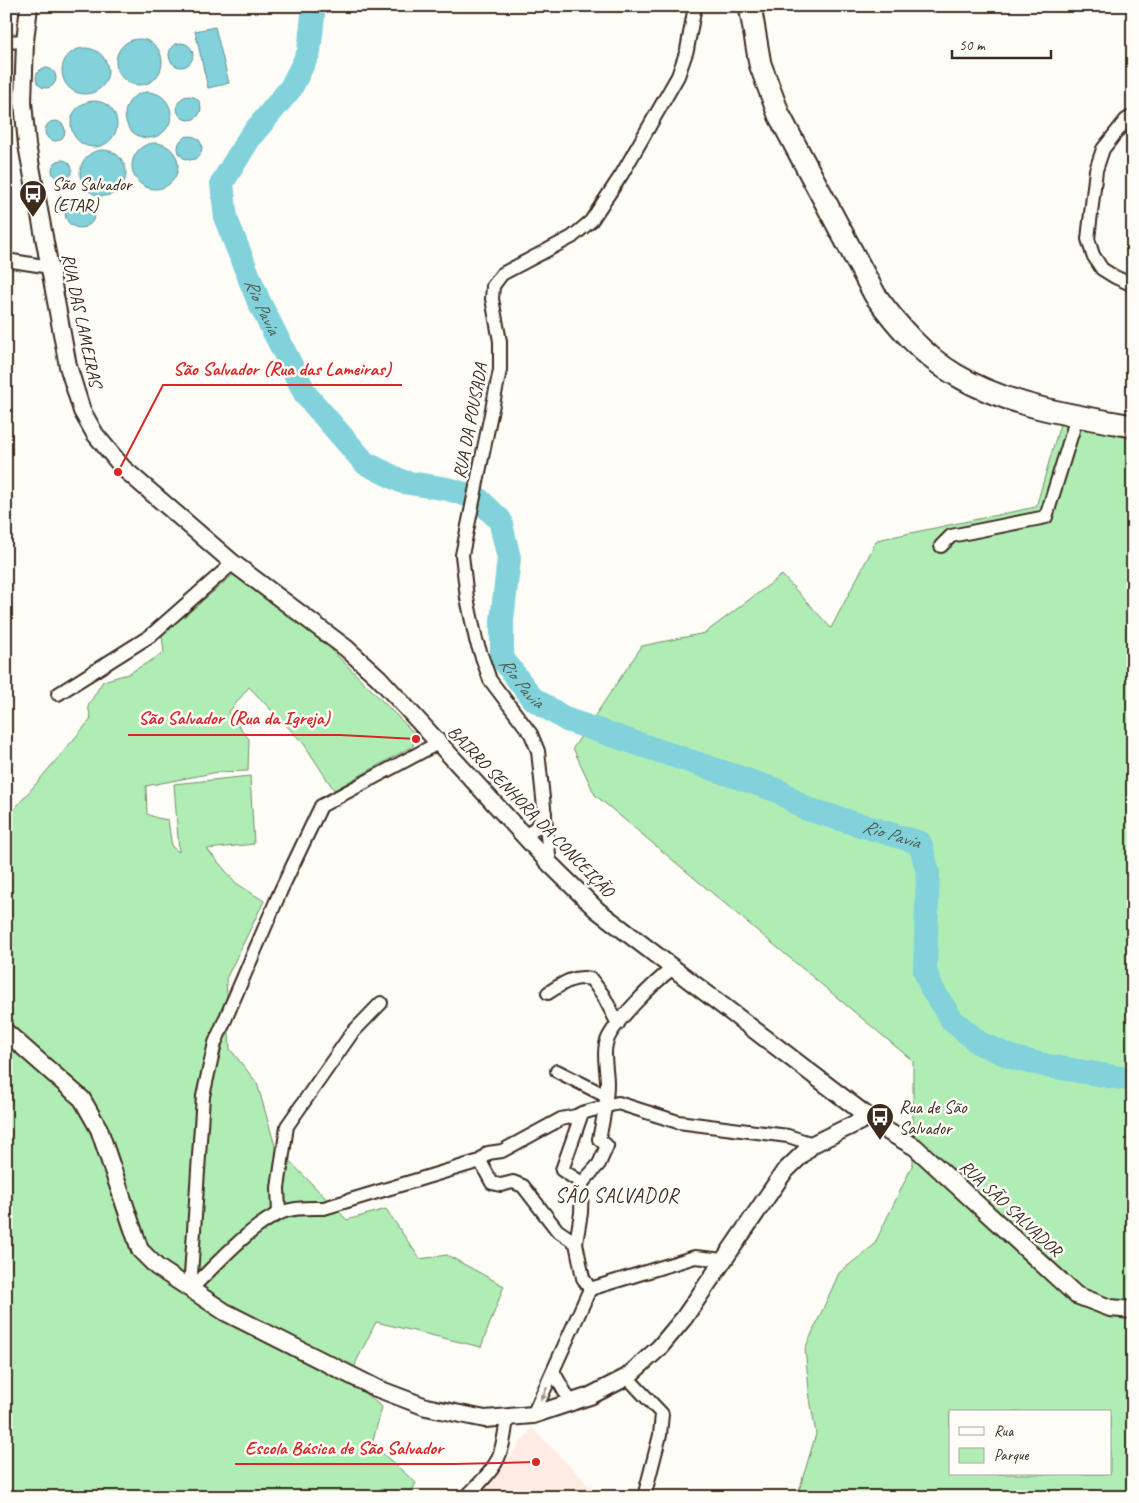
<svg xmlns="http://www.w3.org/2000/svg" width="1139" height="1503" font-family="Caveat,sans-serif">
	<style>
		.built { fill: #feebe4 }
		.green { fill: #afedb5; stroke: #758c6a; fill-rule: evenodd }
		.water { fill: #81d2da; stroke: #658f8f }
		.lines { fill: none; stroke-linecap: round; stroke-linejoin: round }
		.river { stroke: #81d2da; stroke-width: 24 }
		.minor-casing { stroke: #3b2a1e; stroke-width: 16 }
		.tertiary-casing { stroke: #3b2a1e; stroke-width: 20 }
		.primary-casing { stroke: #3b2a1e; stroke-width: 25 }
		.minor { stroke: #fdfcf7; stroke-width: 12 }
		.tertiary { stroke: #fdfcf7; stroke-width: 16 }
		.primary { stroke: #fdfcf7; stroke-width: 21 }
		.oneway { fill: #9c938a }
		.labels { text-anchor: middle; dominant-baseline: central; stroke-width: 5; stroke-linejoin: round; paint-order: stroke }
		.poi-label { font-size: 18px; fill: #3b2a1e; stroke: #fdfcf7; text-anchor: start }
		.street-label { font-size: 18px; fill: #3b2a1e; stroke: #fdfcf7 }
		.water-label { font-size: 19px; font-style: italic; fill: #505c56; stroke: #fdfcf7 }
		.quarter-label { font-size: 20px; letter-spacing: 1px; fill: #3b2a1e; stroke: #fdfcf7 }
		.leader { fill: none; stroke: #d62828; stroke-width: 2 }
		.callout-dot { fill: #d62828; stroke: #fdfcf7; stroke-width: 2 }
		.callout-label { font-size: 19px; text-anchor: middle; font-weight: bold; fill: #d62828; stroke: #fdfcf7; stroke-width: 5; stroke-linejoin: round; paint-order: stroke }
	</style>
	<rect width="100%" height="100%" fill="#fdfcf7"/>
	<filter id="ink" filterUnits="userSpaceOnUse"><feTurbulence type="fractalNoise" baseFrequency=".02" numOctaves="2"/><feDisplacementMap in="SourceGraphic" scale="10" xChannelSelector="R" yChannelSelector="G"/><feConvolveMatrix kernelMatrix="1 2 1 2 8 2 1 2 1" color-interpolation-filters="sRGB"/></filter>
	<g filter="url(#ink)">
		<polygon class="built" points="532,1428 600,1497 479,1496"/>
		<g class="green">
			<path d="M1060 424 1133 438V1497H797L816 1434 810 1399 805 1349 839 1273 874 1245 913 1164V1061L595 795 573 748 642 646 705 633 782 575 831 628 877 540 1036 507ZM950 1412H1110V1474H950Z"/>
			<polygon points="234,574 310,628 414,733 413,746 334,790 304,744 249,687 228,713 249,739 248,771 218,772 146,786 147,814 157,818 168,820 172,847 179,852 174,784 250,776 254,844 207,849 236,883 264,901 226,979 230,1049 257,1083 275,1146 347,1220 386,1209 420,1259 447,1255 504,1286 481,1347 376,1322 356,1362 352,1383 382,1407 372,1444 416,1483 409,1497 6,1497 6,819 91,719 88,706 103,681 128,674 164,653 162,634 176,620 185,616"/>
		</g>
		<g class="water">
			<polygon points="215,27 229,83 208,88 195,31"/>
			<circle cx="139" cy="62" r="23"/>
			<circle cx="181" cy="55" r="12"/>
			<circle cx="85" cy="71" r="23"/>
			<circle cx="46" cy="78" r="10"/>
			<circle cx="148" cy="115" r="23"/>
			<circle cx="189" cy="108" r="12"/>
			<circle cx="94" cy="124" r="23"/>
			<circle cx="55" cy="131" r="10"/>
			<circle cx="190" cy="148" r="12"/>
			<circle cx="155" cy="166" r="23"/>
			<circle cx="103" cy="173" r="23"/>
			<circle cx="62" cy="170" r="10"/>
			<circle cx="80" cy="213" r="15"/>
		</g>
		<g class="lines">
			<path class="river" id="s1" d="M314 6 309 52 291 88 250 137 222 183 226 219 259 302 306 395 365 463 403 482 448 489 477 498 500 520 509 558 502 620V658L532 698 567 720 779 791 804 808 920 843 928 872 925 971 932 989 952 1020 979 1043 1014 1058 1048 1066 1133 1080"/>
			<defs>
				<g id="minor">
					<polyline points="6,42 25,41"/>
					<polyline points="1133,116 1126,120 1103,149 1096,170 1088,239 1093,255 1102,269 1115,277 1133,285"/>
					<polyline points="6,260 50,267"/>
					<polyline points="941,546 951,536 1046,517 1077,417"/>
					<polyline points="58,694 150,636 233,563"/>
					<polyline points="526,837 536,827 545,813"/>
					<polyline points="550,864 538,751 531,734 490,680 476,640 467,598 462,555 500,370 500,341 492,299 493,286 502,274 572,237 591,221 622,174 678,76 687,50 695,6"/>
					<path d="M548 993C562 984 573 975 591 979L603 995 618 1024"/>
					<polyline points="557,1071 606,1096"/>
					<polyline points="480,1161 488,1153 502,1151 561,1119 576,1116 582,1113 618,1103 678,1122 788,1136 813,1144"/>
					<polyline points="582,1183 562,1170 582,1113"/>
					<polyline points="279,1213 278,1188 287,1126 352,1033 381,1003"/>
					<path d="M576 1243 581 1213 582 1183 599 1164 607 1146 599 1139C603 1121 607 1102 607 1083 607 1070 603 1056 606 1044 610 1025 657 980 673 968"/>
					<polyline points="190,1290 203,1096 215,1043 281,890 321,806 438,743"/>
					<path d="M190 1290C215 1266 247 1229 278 1214 292 1207 309 1208 324 1208L480 1161 492 1183 501 1185 513 1182 523 1186 557 1230 576 1243 583 1278 590 1289"/>
					<polyline points="554,1373 571,1403"/>
					<polyline points="627,1377 662,1414 660,1435 644,1497"/>
					<polyline points="533,1415 590,1289 695,1257 724,1260"/>
					<path d="M466 1497C497 1466 502 1461 507 1417"/>
				</g>
				<g id="tertiary">
					<polyline points="29,6 25,41 23,102 27,145 68,366 82,411 95,434 123,468 233,563 346,648 379,678 550,864 597,910 887,1131 915,1147 1076,1295 1110,1308 1133,1310"/>
					<polyline points="6,1032 82,1099 99,1129 140,1250 157,1267 225,1312 376,1388 426,1407 485,1419 533,1415 590,1396 627,1377 659,1348 684,1318 784,1172 813,1144 869,1117"/>
				</g>
				<path id="primary" d="M750 6 760 64 779 115 875 295C897 325 923 356 956 375 1008 406 1074 416 1133 426"/>
			</defs>
			<use href="#minor" class="minor-casing"/>
			<use href="#tertiary" class="tertiary-casing"/>
			<use href="#primary" class="primary-casing"/>
			<use href="#minor" class="minor"/>
			<use href="#tertiary" class="tertiary"/>
			<use href="#primary" class="primary"/>
		</g>
		<defs><path id="oneway-solid" d="M-6-.8H1V-3.2L6.5 0L1 3.2V.8H-6Z" transform="scale(1.25)"/></defs>
		<use class="oneway" href="#oneway-solid" transform="translate(544 1394) rotate(115)"/>
	</g>
	<defs>
		<symbol id="bus-pin" viewBox="-11 -11 22 30"><path d="M0 17L-7.5 6A9.5 9.5 0 1 1 7.5 6Z" fill="#3b2a1e" stroke="#fdfcf7"/><path d="M-5-6H5V4H4V6H2V4H-2V6H-4V4H-5ZM-3.5-4V0h7V-4ZM-3.5 1.2v1.5H-2V1.2ZM2 1.2v1.5H3.5V1.2Z" fill="#fff"/></symbol>
	</defs>
	<g fill-rule="evenodd">
		<use href="#bus-pin" x="17" y="178" width="32" height="43"/>
		<use href="#bus-pin" x="864" y="1101" width="32" height="43"/>
	</g>
	<g class="labels">
		<g class="poi-label">
			<text x="52" y="184">São Salvador<tspan x="52" dy="21">(ETAR)</tspan></text>
			<text x="899" y="1107">Rua de São<tspan x="899" dy="21">Salvador</tspan></text>
		</g>
		<g class="street-label">
			<text transform="translate(82 320) rotate(78)">RUA DAS LAMEIRAS</text>
			<text transform="translate(470 421) rotate(-79)">RUA DA POUSADA</text>
			<text transform="translate(531 811) rotate(46)">BAIRRO SENHORA DA CONCEIÇÃO</text>
			<text transform="translate(1011 1208) rotate(43)">RUA SÃO SALVADOR</text>
		</g>
		<g class="water-label">
			<text stroke="none"><textPath href="#s1" startOffset="335">Rio Pavia</textPath></text>
			<text stroke="none"><textPath href="#s1" startOffset="845">Rio Pavia</textPath></text>
			<text stroke="none"><textPath href="#s1" startOffset="1250">Rio Pavia</textPath></text>
		</g>
		<g class="quarter-label">
			<text x="617" y="1195">SÃO SALVADOR</text>
		</g>
	</g>
	<path class="leader" d="M118 472L163 385H402M416 739L340 735H128M536 1462L454 1464H235"/>
	<g class="callout-dot">
		<circle cx="118" cy="472" r="5"/>
		<circle cx="416" cy="739" r="5"/>
		<circle cx="536" cy="1462" r="5"/>
	</g>
	<g class="callout-label">
		<text x="282" y="375">São Salvador (Rua das Lameiras)</text>
		<text x="234" y="724">São Salvador (Rua da Igreja)</text>
		<text x="344" y="1454">Escola Básica de São Salvador</text>
	</g>
	<rect width="1139" height="1503" fill="none" stroke="#fdfcf7" stroke-width="25"/>
	<rect x="12" y="12" width="1114" height="1478" fill="none" stroke="#3b2a1e" stroke-width="2" filter="url(#ink)"/>
	<rect x="949" y="1410" width="162" height="65" fill="#fdfcf7" stroke="#afa8a0"/>
	<rect x="959" y="1427" width="25" height="8" fill="#fdfcf7" stroke="#afa8a0"/>
	<text x="994" y="1436" font-size="15" fill="#3b2a1e">Rua</text>
	<rect x="959" y="1448" width="25" height="15" fill="#afedb5" stroke="#afa8a0"/>
	<text x="994" y="1460" font-size="15" fill="#3b2a1e">Parque</text>
	<path d="M952 50v8h99v-8" fill="none" stroke="#3b2a1e" stroke-width="2.5"/>
	<text x="959" y="50" font-size="15" fill="#3b2a1e" stroke="#fdfcf7" stroke-width="4" paint-order="stroke">50 m</text>
</svg>
